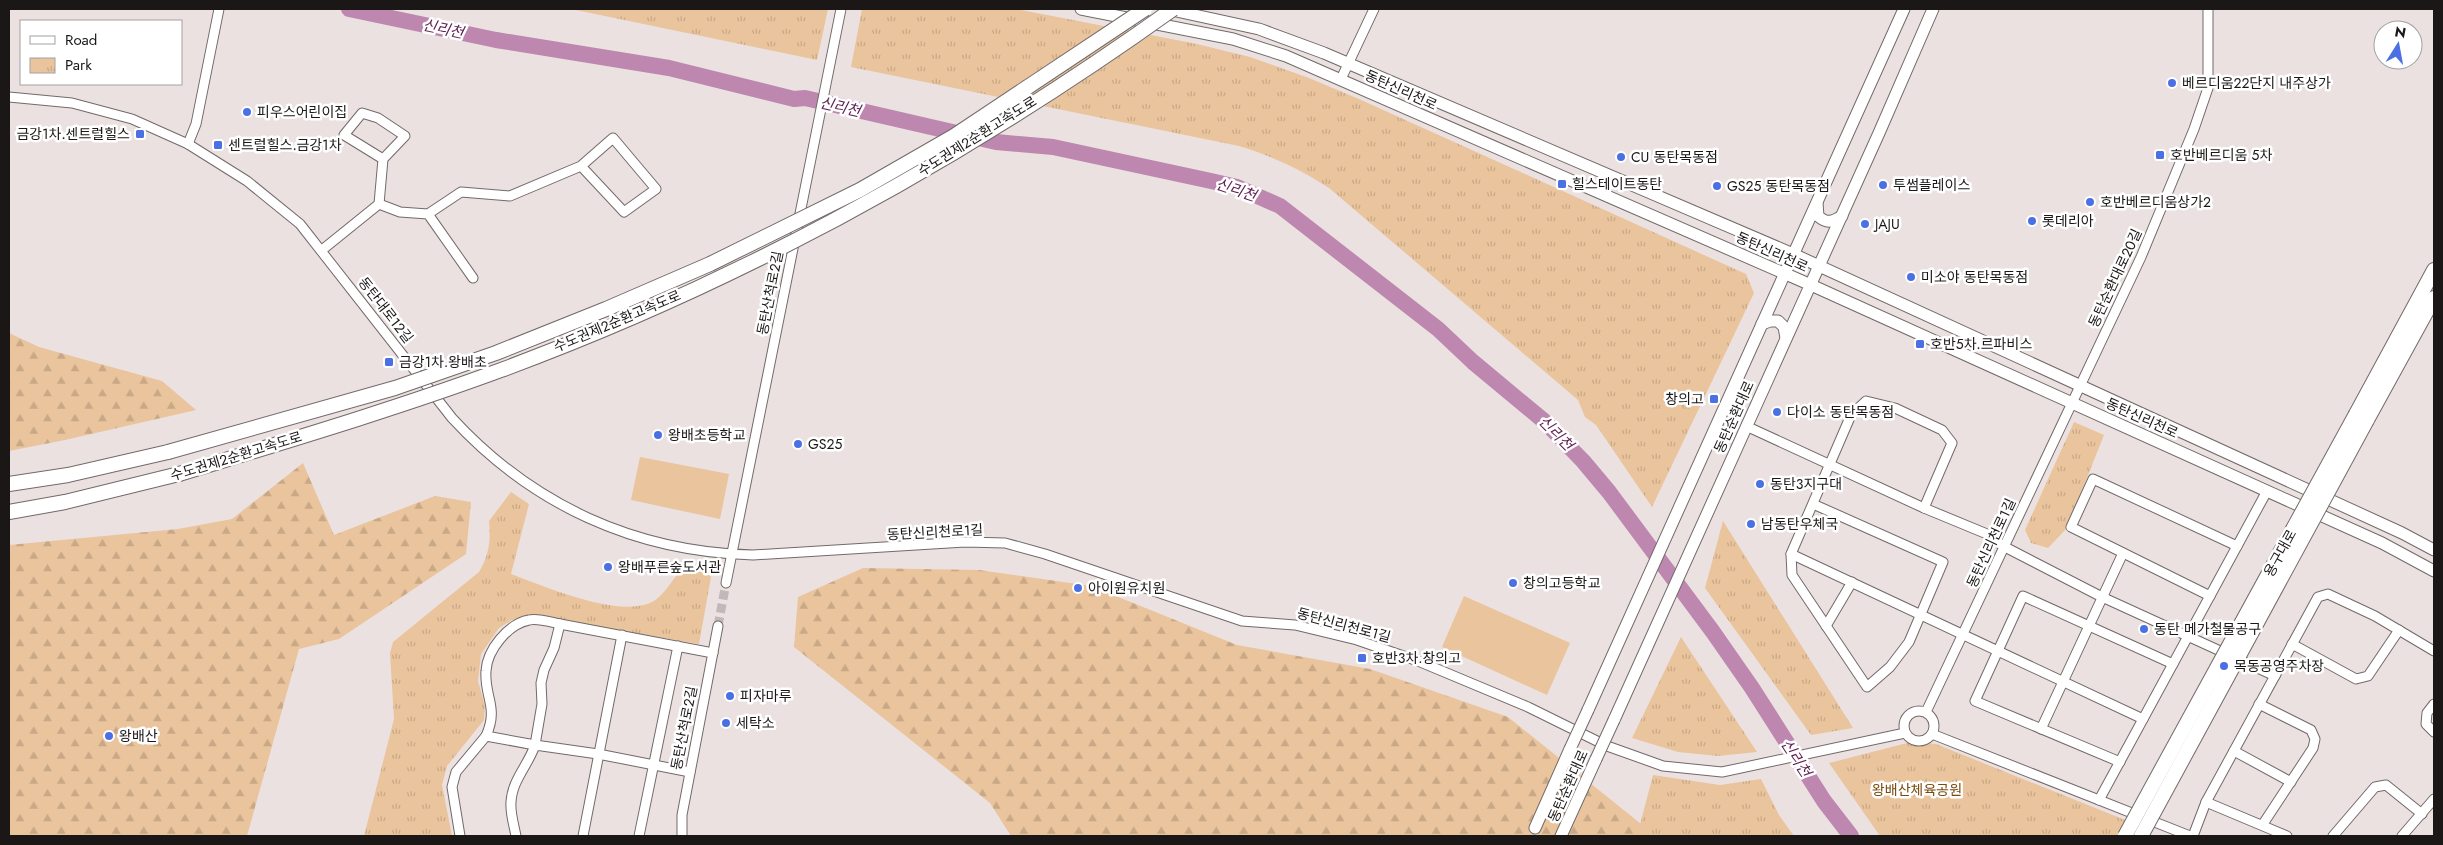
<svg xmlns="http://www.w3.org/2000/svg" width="2443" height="845" font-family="Jost,'Noto Sans KR',sans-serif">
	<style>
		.grass { fill: #eac49c }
		.forest { fill: url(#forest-firs) }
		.park { fill: url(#park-tufts) }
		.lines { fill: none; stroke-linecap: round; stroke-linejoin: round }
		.river { stroke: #bd87af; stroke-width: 16 }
		.minor-tunnel { stroke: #c1b9b9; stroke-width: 9; stroke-dasharray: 9 4.5; stroke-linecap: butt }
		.minor-casing { stroke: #726a69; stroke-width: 11 }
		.major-casing { stroke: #726a69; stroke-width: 13 }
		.highway-casing { stroke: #726a69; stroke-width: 16 }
		.minor { stroke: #fff; stroke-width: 9 }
		.major { stroke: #fff; stroke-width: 11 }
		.highway { stroke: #fff; stroke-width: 14 }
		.major-bridge-casing { stroke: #726a69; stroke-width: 13; stroke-linecap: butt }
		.highway-bridge-casing { stroke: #726a69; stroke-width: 16; stroke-linecap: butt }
		.major-bridge { stroke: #fff; stroke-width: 11 }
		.highway-bridge { stroke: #fff; stroke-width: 14 }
		.poi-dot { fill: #4b70e3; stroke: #fff; stroke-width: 2 }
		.labels { text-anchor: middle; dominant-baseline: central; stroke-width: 5; stroke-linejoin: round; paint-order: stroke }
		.poi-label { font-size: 14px; fill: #1b1717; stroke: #fff; text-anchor: start }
		.street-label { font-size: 14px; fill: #1b1717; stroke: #fff }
		.park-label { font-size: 14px; fill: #774b0f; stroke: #fff }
		.water-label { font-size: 15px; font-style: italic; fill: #612155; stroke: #fff }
	</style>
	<defs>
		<pattern id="forest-firs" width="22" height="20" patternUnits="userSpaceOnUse" patternTransform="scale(1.25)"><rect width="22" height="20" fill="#eac49c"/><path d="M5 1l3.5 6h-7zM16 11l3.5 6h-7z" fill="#c8a886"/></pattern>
		<pattern id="park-tufts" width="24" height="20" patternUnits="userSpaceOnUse" patternTransform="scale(1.25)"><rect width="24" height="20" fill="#eac49c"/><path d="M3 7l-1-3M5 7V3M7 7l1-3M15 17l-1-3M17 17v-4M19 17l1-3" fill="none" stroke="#c8a886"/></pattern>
	</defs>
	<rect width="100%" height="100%" fill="#ebe1e1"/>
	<g class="grass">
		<polygon points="640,457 729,474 720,519 631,500"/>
		<polygon points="1464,596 1570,643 1547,695 1442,647"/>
	</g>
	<g class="forest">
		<polygon points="9,333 39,347 162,381 196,410 65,440 9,451"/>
		<polygon points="303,463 334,535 435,496 471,502 466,554 339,639 299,649 247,836 9,836 9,545 178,529 232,519"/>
		<polygon points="863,568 979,570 1091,586 1237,645 1370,669 1508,717 1656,836 1011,836 990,803 794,647 798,597"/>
	</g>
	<g class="park">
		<polygon points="571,9 828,9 817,60"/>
		<path d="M862 9H1016L1197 44 1250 57 1309 78 1359 99 1746 274 1754 293 1652 507 1596 425 1585 417 1578 400 1329 188C1300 169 1272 156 1239 146L851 67Z"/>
		<polygon points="2074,422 2104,435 2067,528 2048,548 2031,543 2025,530"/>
		<path d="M511 492 529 504 511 574C546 587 615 617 650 603 662 598 671 582 679 572L703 569 711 577 699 644 527 615 512 620 499 628 481 654 478 681 485 706 484 720 447 766 442 785 452 836H364L394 719 390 653 393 642 479 572C489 555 491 541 489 521Z"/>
		<polygon points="1723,521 1853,728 1811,735 1705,588"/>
		<polygon points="1681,637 1757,752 1718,756 1678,752 1632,738"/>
		<polygon points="1911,742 1936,744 2130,822 2123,836 1880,836 1829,763"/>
		<polygon points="1653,775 1720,785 1761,779 1779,815 1794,836 1637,836"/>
	</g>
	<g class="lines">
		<polyline class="river" points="349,9 496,40 669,68 794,99 805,98 996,142 1053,147 1211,181 1237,187 1280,206 1438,329 1473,362 1544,421 1583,461 1609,492 1713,632 1752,688 1824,801 1851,836"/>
		<polyline class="minor-tunnel" points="718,626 726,583"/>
		<defs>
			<g id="minor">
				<polyline points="1341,79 1374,9"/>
				<path d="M9 97 72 103 132 119 188 144 247 181 300 224 452 418C532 505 635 552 753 555L965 542 1005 543 1045 554 1242 621 1295 625 1357 640 1418 661 1528 707 1607 746 1663 766 1722 772 1905 733"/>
				<polyline points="188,144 196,124 219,9"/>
				<polyline points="379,204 400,212 428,214 473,278"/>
				<polyline points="428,214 461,192 510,196 581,166 624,212 656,189 613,138 581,166"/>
				<polyline points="322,250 379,204 383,159 405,136 378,118 362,113 344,135 383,159"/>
				<polyline points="1746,426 1924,508 1987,534 2003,546 2102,597 2275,676"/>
				<polyline points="1813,504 1943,562 1909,642 1890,667 1867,687 1792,575 1791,554 1851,415 1866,401 1895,408 1942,430 1952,443 1924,508"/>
				<polyline points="1791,554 2143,719"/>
				<polyline points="726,583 841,9"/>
				<polyline points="2210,596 2071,527 2093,479 2237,546"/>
				<polyline points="1826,626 1852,582"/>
				<polyline points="2292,644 2356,679 2368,676 2399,630"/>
				<polyline points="2259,704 2311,730 2315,739 2313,748 2263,824"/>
				<polyline points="2434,704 2427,713 2426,724 2434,732"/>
				<circle cx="1919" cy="726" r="15"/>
				<polyline points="1926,712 2141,257 2194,129 2208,88 2208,9"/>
				<polyline points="2041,729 2123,553"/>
				<polyline points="1932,734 2190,836"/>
				<path d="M486 736C499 707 484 697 486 671 487 650 508 624 529 620 538 618 550 622 560 624"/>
				<polyline points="2234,751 2291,782"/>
				<polyline points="2120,762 1975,701 2023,596 2173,664"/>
				<polyline points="2099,800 2267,491"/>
				<polyline points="2206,802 2287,836"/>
				<polyline points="460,836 452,787 456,772 486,736 535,745 542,704 541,683 544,670 554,648 560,624 713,653"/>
				<path d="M516 836C514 825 510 813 511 802 512 780 529 764 535 745L598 754 690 772"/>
				<polyline points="583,836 622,635"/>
				<polyline points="639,836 678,646"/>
				<polyline points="682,836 682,815 718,626"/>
				<polyline points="2193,836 2206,802 2318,597 2328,594 2375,616 2434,651"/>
				<polyline points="2333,836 2375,787 2386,785 2422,814"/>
				<polyline points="2402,836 2434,799"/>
			</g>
			<g id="major">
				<polyline points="1081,9 1233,39 1286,56 1811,285 2382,543 2434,571"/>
				<polyline points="1167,9 1259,29 1324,53 1793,254 2402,533 2434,550"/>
				<path d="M1817 203 1818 216C1827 224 1832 222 1842 216"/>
				<polyline points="1762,324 1770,321 1778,321 1784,327 1786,338"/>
				<polyline points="1588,710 1904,9"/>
				<polyline points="1614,720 1879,133 1933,9"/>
				<polyline points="1535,828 1570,749"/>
				<polyline points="1561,836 1596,759"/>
			</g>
			<g id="highway">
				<polyline points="2356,414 2434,270"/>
				<polyline points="2367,420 2434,298"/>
				<polyline points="9,484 68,475 168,452"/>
				<polyline points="9,512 65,502 179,474"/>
			</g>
		</defs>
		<use href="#minor" class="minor-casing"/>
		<use href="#major" class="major-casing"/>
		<use href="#highway" class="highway-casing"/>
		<use href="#minor" class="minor"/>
		<use href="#major" class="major"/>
		<use href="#highway" class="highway"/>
		<defs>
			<g id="major-bridge">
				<polyline points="1570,749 1588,710"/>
				<polyline points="1596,759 1614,720"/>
			</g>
			<g id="highway-bridge">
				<polyline points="168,452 395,388 496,353 606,309 710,264 860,190 954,136 1145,9"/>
				<path d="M179 474C287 441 395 409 501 370 740 282 966 157 1173 9"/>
				<polyline points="2125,836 2356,414"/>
				<polyline points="2141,836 2367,420"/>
			</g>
		</defs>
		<use href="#major-bridge" class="major-bridge-casing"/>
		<use href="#highway-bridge" class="highway-bridge-casing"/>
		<use href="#major-bridge" class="major-bridge"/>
		<use href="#highway-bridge" class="highway-bridge"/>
	</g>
	<g class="poi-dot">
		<circle cx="2172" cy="83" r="5"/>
		<circle cx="247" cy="112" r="5"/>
		<rect x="135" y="129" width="10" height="10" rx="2.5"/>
		<rect x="213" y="140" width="10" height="10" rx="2.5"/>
		<rect x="2155" y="150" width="10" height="10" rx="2.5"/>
		<circle cx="1621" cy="157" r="5"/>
		<rect x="1557" y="179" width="10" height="10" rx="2.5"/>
		<circle cx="1883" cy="185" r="5"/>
		<circle cx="1717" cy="186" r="5"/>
		<circle cx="2090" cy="202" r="5"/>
		<circle cx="2032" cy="221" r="5"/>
		<circle cx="1865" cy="224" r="5"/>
		<circle cx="1911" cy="277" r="5"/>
		<rect x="1915" y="339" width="10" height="10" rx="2.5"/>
		<rect x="384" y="357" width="10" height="10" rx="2.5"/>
		<rect x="1709" y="394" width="10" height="10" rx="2.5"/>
		<circle cx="1777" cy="412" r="5"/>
		<circle cx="658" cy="435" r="5"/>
		<circle cx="798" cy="444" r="5"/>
		<circle cx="1760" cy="484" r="5"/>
		<circle cx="1751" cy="524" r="5"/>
		<circle cx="608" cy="567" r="5"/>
		<circle cx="1513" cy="583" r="5"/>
		<circle cx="1078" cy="588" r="5"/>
		<circle cx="2144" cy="629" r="5"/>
		<rect x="1357" y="653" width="10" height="10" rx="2.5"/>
		<circle cx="2224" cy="666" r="5"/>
		<circle cx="730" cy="696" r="5"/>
		<circle cx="726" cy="723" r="5"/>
		<circle cx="109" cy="736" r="5"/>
	</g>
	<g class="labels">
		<g class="poi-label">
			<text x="2182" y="83">베르디움22단지 내주상가</text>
			<text x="257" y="112">피우스어린이집</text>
			<text x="130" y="134" text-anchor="end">금강1차.센트럴힐스</text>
			<text x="228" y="145">센트럴힐스.금강1차</text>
			<text x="2170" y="155">호반베르디움 5차</text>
			<text x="1631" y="157">CU 동탄목동점</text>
			<text x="1572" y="184">힐스테이트동탄</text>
			<text x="1893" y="185">투썸플레이스</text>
			<text x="1727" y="186">GS25 동탄목동점</text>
			<text x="2100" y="202">호반베르디움상가2</text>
			<text x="2042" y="221">롯데리아</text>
			<text x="1875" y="224">JAJU</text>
			<text x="1921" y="277">미소야 동탄목동점</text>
			<text x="1930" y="344">호반5차.르파비스</text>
			<text x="399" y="362">금강1차.왕배초</text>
			<text x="1704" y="399" text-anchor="end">창의고</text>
			<text x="1787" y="412">다이소 동탄목동점</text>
			<text x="668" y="435">왕배초등학교</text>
			<text x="808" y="444">GS25</text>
			<text x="1770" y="484">동탄3지구대</text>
			<text x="1761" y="524">남동탄우체국</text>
			<text x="618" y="567">왕배푸른숲도서관</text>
			<text x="1523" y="583">창의고등학교</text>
			<text x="1088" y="588">아이원유치원</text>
			<text x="2154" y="629">동탄 메가철물공구</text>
			<text x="1372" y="658">호반3차.창의고</text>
			<text x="2234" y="666">목동공영주차장</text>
			<text x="740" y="696">피자마루</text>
			<text x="736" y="723">세탁소</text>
			<text x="119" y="736">왕배산</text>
		</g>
		<g class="street-label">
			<text transform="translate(1401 90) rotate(24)">동탄신리천로</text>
			<text transform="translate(977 136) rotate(-32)">수도권제2순환고속도로</text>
			<text transform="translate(1772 252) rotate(24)">동탄신리천로</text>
			<text transform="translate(2115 278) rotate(-65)">동탄순환대로20길</text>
			<text transform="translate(770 293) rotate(-79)">동탄산척로2길</text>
			<text transform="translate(386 310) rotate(52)">동탄대로12길</text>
			<text transform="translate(617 321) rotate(-23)">수도권제2순환고속도로</text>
			<text transform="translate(1734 417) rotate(-66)">동탄순환대로</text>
			<text transform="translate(2142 418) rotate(24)">동탄신리천로</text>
			<text transform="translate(236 456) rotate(-17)">수도권제2순환고속도로</text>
			<text transform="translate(935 532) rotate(-3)">동탄신리천로1길</text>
			<text transform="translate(1991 543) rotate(-65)">동탄신리천로1길</text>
			<text transform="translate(2280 553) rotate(-61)">용구대로</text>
			<text transform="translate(1344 625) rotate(15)">동탄신리천로1길</text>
			<text transform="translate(684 728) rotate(-79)">동탄산척로2길</text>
			<text transform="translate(1568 786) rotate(-66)">동탄순환대로</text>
		</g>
		<g class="park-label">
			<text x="1917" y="790">왕배산체육공원</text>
		</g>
		<g class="water-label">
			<text transform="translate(443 29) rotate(12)">신리천</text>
			<text transform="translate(840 107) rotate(13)">신리천</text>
			<text transform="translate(1236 190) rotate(18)">신리천</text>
			<text transform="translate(1556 433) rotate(45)">신리천</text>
			<text transform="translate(1796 758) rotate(57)">신리천</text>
		</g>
	</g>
	<rect width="2443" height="845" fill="none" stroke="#1b1717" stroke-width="20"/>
	<rect x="20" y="20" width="162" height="65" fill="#ffffff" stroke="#a4a2a2"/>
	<rect x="30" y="36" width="25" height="8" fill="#ffffff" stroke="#a4a2a2"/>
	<text x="65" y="45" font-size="15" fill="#1b1717">Road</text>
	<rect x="30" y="58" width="25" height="15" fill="url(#park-tufts)" stroke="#a4a2a2"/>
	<text x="65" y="70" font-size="15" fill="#1b1717">Park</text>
	<g transform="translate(2398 45) rotate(11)"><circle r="24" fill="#ffffff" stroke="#a4a2a2"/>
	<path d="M0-4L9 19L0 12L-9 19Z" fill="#4b70e3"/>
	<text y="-8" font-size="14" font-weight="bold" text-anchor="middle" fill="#1b1717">N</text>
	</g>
</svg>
